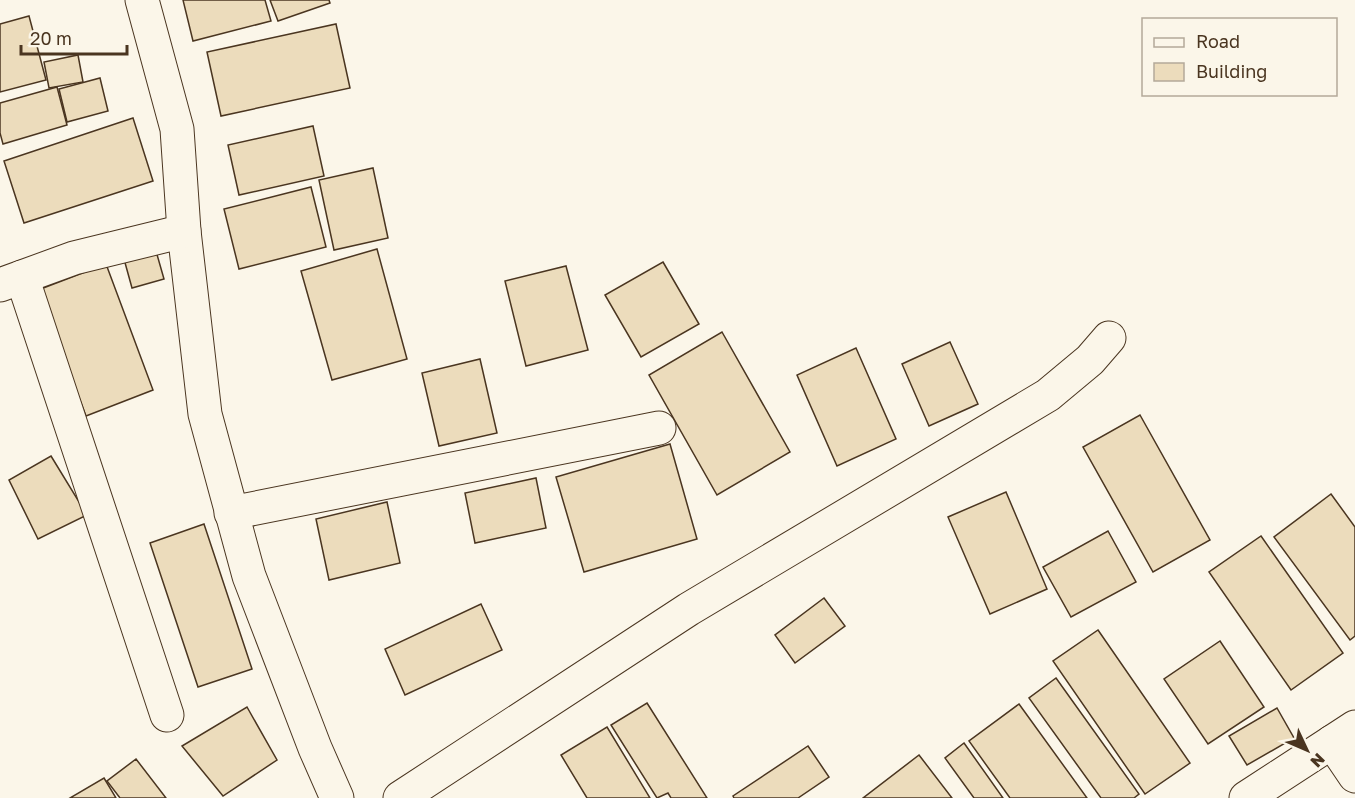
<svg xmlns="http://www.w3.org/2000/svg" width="1355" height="798" font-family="'Golos Text',sans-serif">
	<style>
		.building { fill: #ecdcbc; stroke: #4a3520; stroke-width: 1.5 }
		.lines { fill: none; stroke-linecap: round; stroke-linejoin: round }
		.minor-casing { stroke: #4a3520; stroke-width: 35 }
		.minor { stroke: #fbf6e9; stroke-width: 33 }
	</style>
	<rect width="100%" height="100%" fill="#fbf6e9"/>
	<g class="building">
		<polygon points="183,0 265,0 271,21 193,41"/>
		<polygon points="270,0 329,0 330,3 278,21"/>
		<polygon points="29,16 46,80 0,92 0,24"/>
		<polygon points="336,24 350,88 221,116 207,52"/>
		<polygon points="78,55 83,82 49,88 44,62"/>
		<polygon points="100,78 108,111 67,122 59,89"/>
		<polygon points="57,87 67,125 3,144 0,133 0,103"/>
		<polygon points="133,118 153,181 24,223 4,161"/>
		<polygon points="313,126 324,176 239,195 228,145"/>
		<polygon points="373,168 388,238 334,250 319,180"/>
		<polygon points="311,187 326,247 239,269 224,209"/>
		<polygon points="377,249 407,359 332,380 301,271"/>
		<polygon points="156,251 164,279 132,288 124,259"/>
		<polygon points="663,262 699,324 641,357 605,295"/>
		<polygon points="106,264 153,390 86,416 38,290"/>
		<polygon points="566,266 588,350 526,366 505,281"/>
		<polygon points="722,332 790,452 717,495 649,375"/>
		<polygon points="950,342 978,404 929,426 902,364"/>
		<polygon points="856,348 896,439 837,466 797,375"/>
		<polygon points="480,359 497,433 439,446 422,373"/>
		<polygon points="1140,415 1210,540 1153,572 1083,447"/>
		<polygon points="670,444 697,539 584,572 556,477"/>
		<polygon points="51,456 87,515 38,539 9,480"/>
		<polygon points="536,478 546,528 475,543 465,493"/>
		<polygon points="1006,492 1047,589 990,614 948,517"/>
		<polygon points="1331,494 1355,527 1355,636 1350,640 1274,537"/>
		<polygon points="387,502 400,563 329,580 316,519"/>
		<polygon points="204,524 252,669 198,687 150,543"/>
		<polygon points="1108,531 1136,582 1071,617 1043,567"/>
		<polygon points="1261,536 1343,653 1291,690 1209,572"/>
		<polygon points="824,598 845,626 795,663 775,635"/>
		<polygon points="481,604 502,650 405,695 385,649"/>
		<polygon points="1098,630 1190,763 1145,794 1053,661"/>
		<polygon points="1220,641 1264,707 1208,744 1164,679"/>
		<polygon points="1056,678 1139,794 1134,798 1101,798 1029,698"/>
		<polygon points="647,703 707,798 671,798 668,793 657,798 611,725"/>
		<polygon points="1019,704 1087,798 1010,798 969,741"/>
		<polygon points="247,707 277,760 223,796 182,746"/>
		<polygon points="1277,708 1294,738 1247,765 1229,736"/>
		<polygon points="607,727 650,798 587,798 561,755"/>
		<polygon points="964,743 1003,798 974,798 945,758"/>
		<polygon points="808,746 829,777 798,798 734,798 733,796"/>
		<polygon points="919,755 952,798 863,798"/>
		<polygon points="136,759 166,798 120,798 107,781"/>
		<polygon points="104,778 116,798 70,798"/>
	</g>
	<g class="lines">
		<defs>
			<g id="minor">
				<polyline points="142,0 177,129 184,231 205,414 249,576 315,748 337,798"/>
				<polyline points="22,277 167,715"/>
				<polyline points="0,285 74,258 184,231"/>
				<polyline points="231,513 659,428"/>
				<polyline points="1332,742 1355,776"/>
				<polyline points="400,798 689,609 1048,395 1090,360 1109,338"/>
				<polyline points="1246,798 1355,727"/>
			</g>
		</defs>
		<use href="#minor" class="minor-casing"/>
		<use href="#minor" class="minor"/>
	</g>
	<rect x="1142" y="18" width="195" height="78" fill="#fbf6e9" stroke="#b4a999" stroke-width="1.5"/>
	<rect x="1154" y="38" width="30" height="9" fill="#fbf6e9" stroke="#b4a999" stroke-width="1.5"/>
	<text x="1196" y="48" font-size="18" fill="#4a3520">Road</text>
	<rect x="1154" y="63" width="30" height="18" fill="#ecdcbc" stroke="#b4a999" stroke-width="1.5"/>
	<text x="1196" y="78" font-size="18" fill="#4a3520">Building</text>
	<g transform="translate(1307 750) rotate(134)" stroke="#fbf6e9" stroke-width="4.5" paint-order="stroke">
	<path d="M0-4.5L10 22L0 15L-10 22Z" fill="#4a3520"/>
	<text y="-9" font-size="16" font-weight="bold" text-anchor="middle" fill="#4a3520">N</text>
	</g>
	<path d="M21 45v9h106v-9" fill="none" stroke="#4a3520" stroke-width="3"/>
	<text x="30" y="45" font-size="18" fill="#4a3520" stroke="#fbf6e9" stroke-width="4.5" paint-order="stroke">20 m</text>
</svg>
